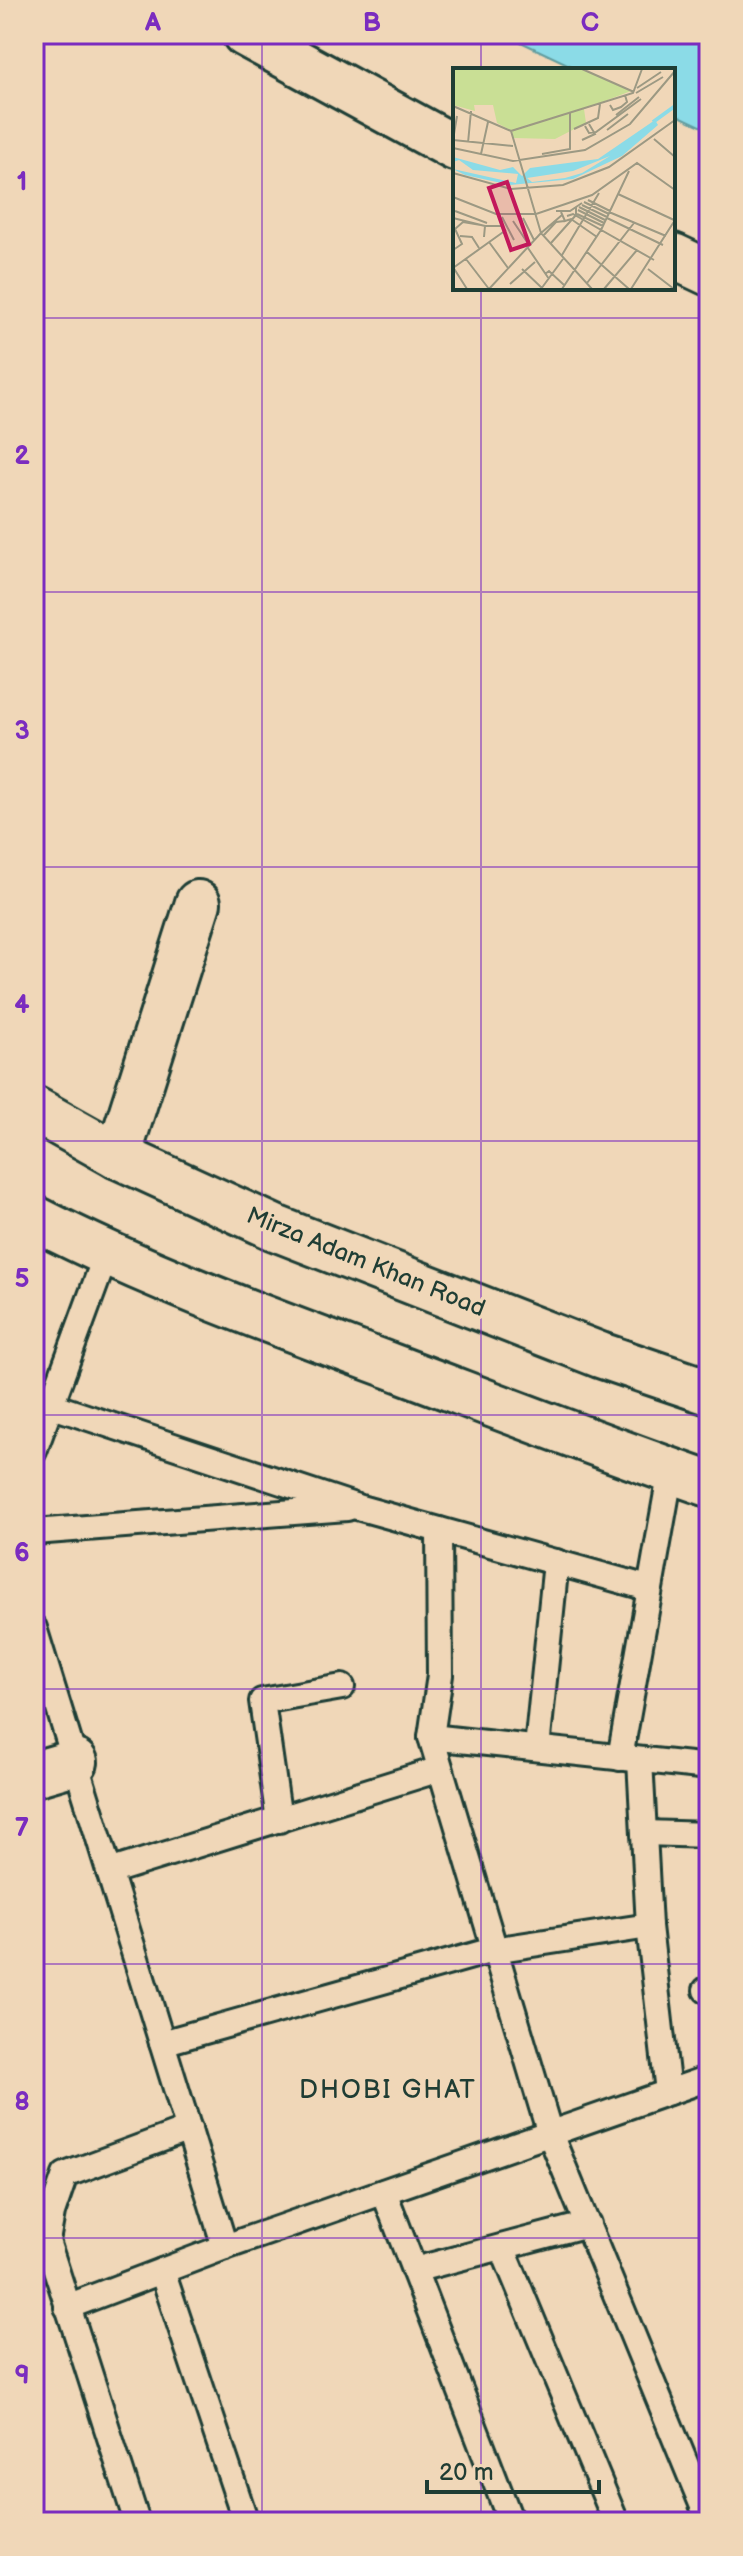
<svg xmlns="http://www.w3.org/2000/svg" width="743" height="2556" font-family="'Balsamiq Sans',sans-serif">
	<style>
		.water { fill: #8bdbe7; stroke: #609c9f; stroke-width: 2 }
		.lines { fill: none; stroke-linecap: round; stroke-linejoin: round }
		.service-casing { stroke: #1f3d34; stroke-width: 30 }
		.minor-casing { stroke: #1f3d34; stroke-width: 50 }
		.secondary-casing { stroke: #1f3d34; stroke-width: 50 }
		.motorway-casing { stroke: #1f3d34; stroke-width: 50 }
		.service { stroke: #f0d7b8; stroke-width: 24 }
		.minor { stroke: #f0d7b8; stroke-width: 44 }
		.secondary { stroke: #f0d7b8; stroke-width: 44 }
		.motorway { stroke: #f0d7b8; stroke-width: 44 }
		.grid { fill: none; stroke: #7b2cbf; stroke-width: 2; stroke-opacity: 0.55 }
		.labels { text-anchor: middle; dominant-baseline: central; stroke-width: 7; stroke-linejoin: round; paint-order: stroke }
		.street-label { font-size: 24px; fill: #1f3d34; stroke: #f0d7b8 }
		.neighbourhood-label { font-size: 26px; letter-spacing: 2px; fill: #1f3d34; stroke: #f0d7b8 }
		.inset-river { fill: none; stroke: #8bdbe7; stroke-width: 4 }
		.inset-road { fill: none; stroke: #9c9983; stroke-width: 2 }
		.view { fill: #c2185b; fill-opacity: 0.15; stroke: #c2185b; stroke-width: 4 }
		.inset-edge { fill: none; stroke: #1f3d34; stroke-width: 4 }
		.neatline { fill: none; stroke: #7b2cbf; stroke-width: 3 }
		.grid-label { font-size: 26px; text-anchor: middle; font-weight: bold; fill: #7b2cbf }
	</style>
	<rect width="100%" height="100%" fill="#f0d7b8"/>
	<filter id="ink" filterUnits="userSpaceOnUse"><feTurbulence type="fractalNoise" baseFrequency=".0125" numOctaves="2"/><feDisplacementMap in="SourceGraphic" scale="16" xChannelSelector="R" yChannelSelector="G"/><feConvolveMatrix kernelMatrix="1 2 1 2 8 2 1 2 1" color-interpolation-filters="sRGB"/></filter>
	<g filter="url(#ink)">
		<polygon class="water" points="504,34 709,34 709,130 673,113 673,70 580,70"/>
		<g class="lines">
			<defs>
				<g id="service">
					<polyline points="50,1405 357,1507 648,1588"/>
					<polyline points="34,1451 106,1255"/>
					<polyline points="439,1530 440,1675 431,1737 550,2134 709,2521"/>
					<polyline points="34,1532 347,1508"/>
					<polyline points="34,1628 225,2247"/>
					<polyline points="431,1737 709,1767"/>
					<polyline points="537,1748 556,1562"/>
					<polyline points="620,1758 671,1470"/>
					<polyline points="640,1760 649,1926 668,2092"/>
					<polyline points="279,1820 262,1701 342,1687"/>
					<polyline points="644,1833 709,1835"/>
					<polyline points="109,1872 440,1769"/>
					<polyline points="706,1990 709,1990"/>
					<polyline points="162,2043 493,1950 649,1926"/>
					<polyline points="384,2192 511,2522"/>
					<polyline points="502,2247 616,2522"/>
					<polyline points="414,2270 588,2224"/>
					<polyline points="162,2271 246,2522"/>
					<polyline points="67,2307 225,2247 709,2078"/>
					<polyline points="137,2522 47,2241 52,2213 65,2175 189,2129"/>
				</g>
				<g id="minor">
					<polyline points="118,1156 198,903"/>
					<polyline points="34,1774 75,1762"/>
				</g>
				<g id="secondary">
					<polyline points="34,1109 118,1156 275,1228 600,1355 709,1392"/>
					<path d="M34 1218C149 1277 270 1321 391 1366 497 1406 602 1447 709 1484"/>
				</g>
				<g id="motorway">
					<polyline points="245,34 455,148"/>
					<polyline points="673,256 709,273"/>
				</g>
			</defs>
			<use href="#service" class="service-casing"/>
			<use href="#minor" class="minor-casing"/>
			<use href="#secondary" class="secondary-casing"/>
			<use href="#motorway" class="motorway-casing"/>
			<use href="#service" class="service"/>
			<use href="#minor" class="minor"/>
			<use href="#secondary" class="secondary"/>
			<use href="#motorway" class="motorway"/>
		</g>
	</g>
	<path class="grid" d="M262 34V2522M481 34V70M481 288V2522M34 318H709M34 592H709M34 867H709M34 1141H709M34 1415H709M34 1689H709M34 1964H709M34 2238H709"/>
	<g class="labels">
		<g class="street-label">
			<text transform="translate(366 1262) rotate(22)">Mirza Adam Khan Road</text>
		</g>
		<g class="neighbourhood-label">
			<text x="388" y="2090">DHOBI GHAT</text>
		</g>
	</g>
	<g transform="translate(453 68)">
		<rect width="222" height="222" fill="#f0d7b8"/>
		<path d="M0 1H128L178 23 131 41 133 55 102 71 60 70 59 63 44 55 40 37H21L22 43 0 37Z" fill="#c9df95"/>
		<path d="M202 52 205 57 169 88 120 111 57 117 12 107 0 101 63 115 65 106 20 102 6 92 0 94V89L47 102 60 99 69 108 77 100 145 91ZM157 88 129 105 112 110 79 114 74 110 120 103Z" fill="#8bdbe7" fill-rule="evenodd"/>
		<path class="inset-river" d="M200 54 222 38"/>
		<path class="inset-road" d="M129 1 181 24M184 20 208 4M183 25 210 9M157 37 160 42 168 39 174 34 172 27M0 38 58 63M163 47 186 29M132 58 136 65 143 64 188 31M121 61 145 50 147 36M154 62 175 46M201 71 222 89M0 72 60 78M0 72 4 48M129 72 142 66 136 56M15 75 18 43M0 80 60 93 132 82 177 56 222 3M28 86 35 54M89 86 117 81V44M0 105 58 121 110 117 156 99 222 52M165 126 221 152M0 129 43 146H83L139 127 184 95 222 122M135 132 157 143M131 134 156 146M129 137 154 149M126 139 152 152M125 142 151 155M2 143 34 155M103 143H117L129 135M108 144 112 153 118 151 144 169M156 144 213 168M124 146 150 158M114 148 120 146 201 192M49 149 61 172M0 150 32 158M70 150 81 172M154 150 210 177M60 153 76 177M2 161 10 154 28 157M88 165 109 147M7 168 19 169 26 180M90 168 103 154 112 153M31 169 32 158H50M36 174 55 200M98 175 123 147V139M75 180 96 211M0 182 9 176 2 161M134 184 176 221M109 187 146 125M13 191 36 221M0 199 14 221M0 200 53 162M69 201 90 221M195 201 221 221M92 206 96 203 111 217M134 215 181 155M57 216 82 194M36 221 88 165M88 221 110 191M109 221 148 162 176 103M139 221 88 165 58 63 180 25 189 1M151 221 184 182M178 221 222 152"/>
		<path class="view" d="M54 114 76 176 58 182 36 120Z"/>
		<rect width="222" height="222" class="inset-edge"/>
	</g>
	<rect width="743" height="2556" fill="none" stroke="#f0d7b8" stroke-width="88"/>
	<path d="M427 2480v12h172v-12" fill="none" stroke="#1f3d34" stroke-width="4"/>
	<text x="439" y="2480" font-size="24" fill="#1f3d34" stroke="#f0d7b8" stroke-width="6" paint-order="stroke">20 m</text>
	<rect x="44" y="44" width="655" height="2468" class="neatline"/>
	<g class="grid-label">
		<text x="153" y="31">A</text>
		<text x="372" y="31">B</text>
		<text x="590" y="31">C</text>
		<text x="22" y="190">1</text>
		<text x="22" y="464">2</text>
		<text x="22" y="739">3</text>
		<text x="22" y="1013">4</text>
		<text x="22" y="1287">5</text>
		<text x="22" y="1561">6</text>
		<text x="22" y="1836">7</text>
		<text x="22" y="2110">8</text>
		<text x="22" y="2384">9</text>
	</g>
</svg>
